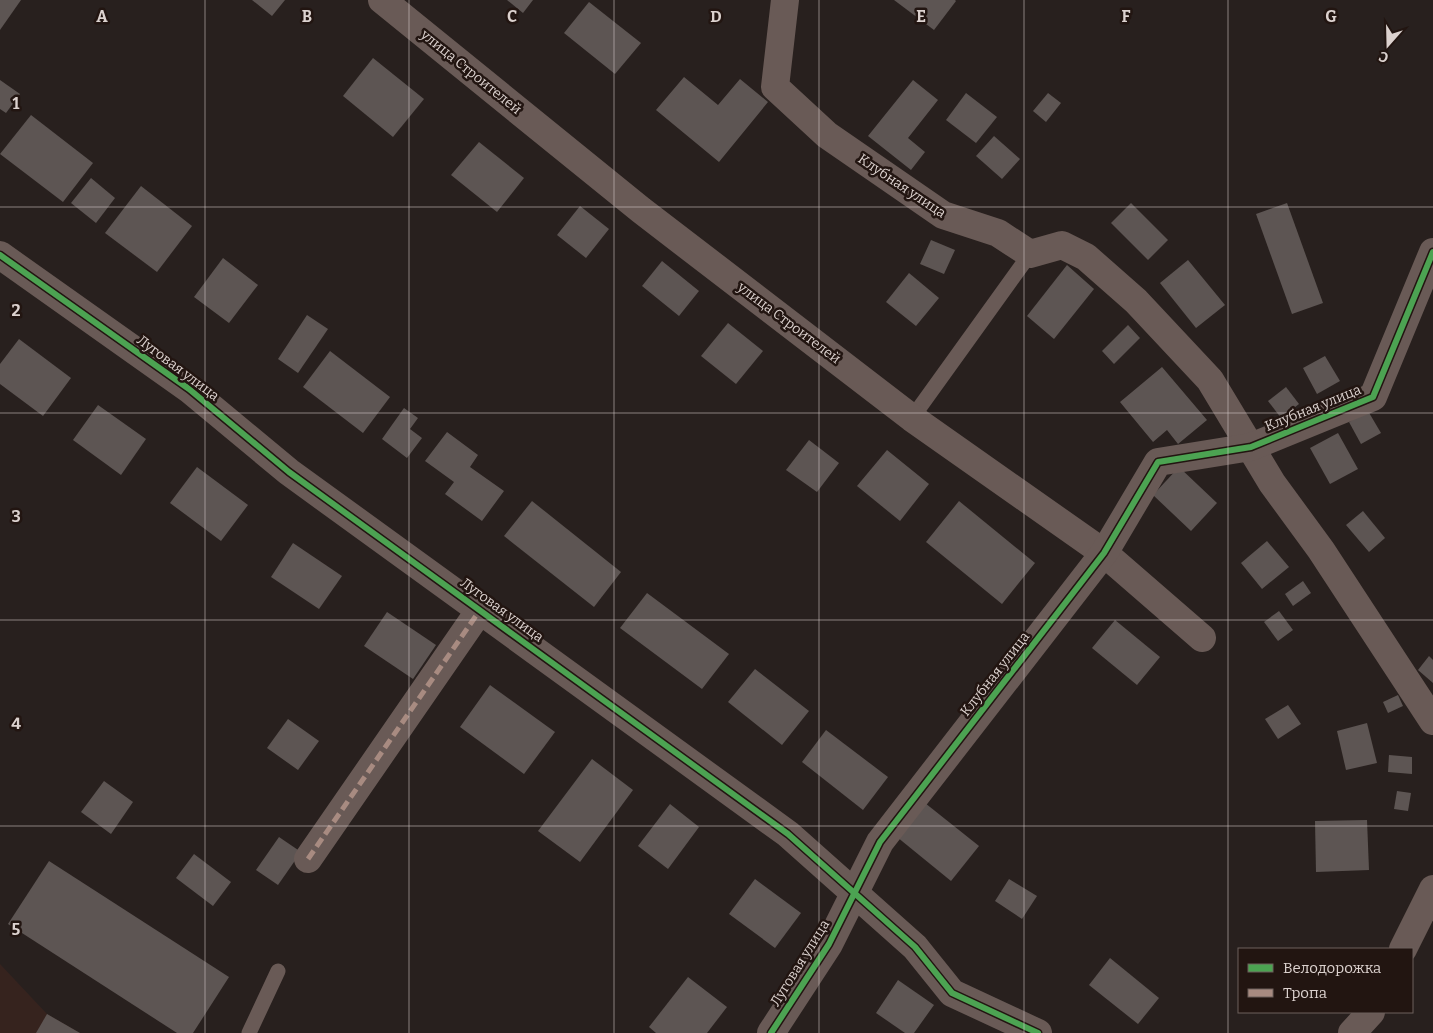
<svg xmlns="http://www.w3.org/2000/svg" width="1433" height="1033" font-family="Bitter,serif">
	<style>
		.built { fill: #36231e }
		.building { fill: #5d5553 }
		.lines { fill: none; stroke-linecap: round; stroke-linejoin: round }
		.lane { stroke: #695a56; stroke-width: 15 }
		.street { stroke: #695a56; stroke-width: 28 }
		.quiet { stroke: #a88b81; stroke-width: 5; stroke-dasharray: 10 5; stroke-linecap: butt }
		.cycleway-casing { stroke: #221511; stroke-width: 9 }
		.cycleway { stroke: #4ca352; stroke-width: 6 }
		.grid { fill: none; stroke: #dcd2cf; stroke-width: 1; stroke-opacity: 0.55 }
		.labels { text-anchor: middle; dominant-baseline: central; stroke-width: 5; stroke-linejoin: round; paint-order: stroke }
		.street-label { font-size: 14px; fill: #dcd2cf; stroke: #221511 }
		.grid-label { font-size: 16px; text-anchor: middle; font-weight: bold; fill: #dcd2cf; stroke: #221511; stroke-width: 5; stroke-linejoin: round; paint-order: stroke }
	</style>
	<rect width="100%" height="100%" fill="#28201e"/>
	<polygon class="built" points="0,964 47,1014 80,1033 0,1033"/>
	<g class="building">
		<polygon points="0,0 21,0 0,30"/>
		<polygon points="252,0 285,0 272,16"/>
		<polygon points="507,0 533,0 523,13"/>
		<polygon points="894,0 955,0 956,1 934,30"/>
		<polygon points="589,2 641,43 615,74 564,33"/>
		<polygon points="373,58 424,99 393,137 343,96"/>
		<polygon points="684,77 718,105 740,79 768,102 719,162 656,110"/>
		<polygon points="0,80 20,94 6,113 0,109"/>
		<polygon points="913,80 938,100 908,138 925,152 911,170 868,136"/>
		<polygon points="966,93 997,117 976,143 946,120"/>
		<polygon points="1048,93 1061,103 1046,122 1033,111"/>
		<polygon points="31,115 93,163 63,202 0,154"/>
		<polygon points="994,136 1020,159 1002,179 976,156"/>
		<polygon points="479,142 524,178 497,212 451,175"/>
		<polygon points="91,178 115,198 96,223 71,203"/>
		<polygon points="141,186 192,226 157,272 105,233"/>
		<polygon points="1131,203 1168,240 1148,260 1111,223"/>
		<polygon points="1287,203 1323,303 1292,314 1256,214"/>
		<polygon points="580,206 609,229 586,258 557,235"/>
		<polygon points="931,240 955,250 944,274 920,264"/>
		<polygon points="223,258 258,285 229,323 194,297"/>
		<polygon points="1188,260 1225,305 1196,328 1160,283"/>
		<polygon points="662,261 699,291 679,316 642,286"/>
		<polygon points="1067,265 1094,289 1054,339 1027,316"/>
		<polygon points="909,273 939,298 916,326 886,302"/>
		<polygon points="307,315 328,329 298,373 278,359"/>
		<polygon points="728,323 763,351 736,384 701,356"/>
		<polygon points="1128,325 1140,338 1114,364 1102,351"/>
		<polygon points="19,339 71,378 43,416 0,384 0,364"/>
		<polygon points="330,351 390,397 363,433 303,387"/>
		<polygon points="1325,356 1340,381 1317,394 1303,368"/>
		<polygon points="1162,367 1207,420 1178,444 1167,430 1153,442 1120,402"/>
		<polygon points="1286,387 1299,404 1281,418 1268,401"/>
		<polygon points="98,405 146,439 121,475 73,440"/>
		<polygon points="404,408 418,418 410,429 422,438 407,458 382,439"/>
		<polygon points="1368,411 1381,433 1361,444 1349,422"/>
		<polygon points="447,432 478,455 470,467 504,491 482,521 445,494 454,482 425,461"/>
		<polygon points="1338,433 1358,469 1330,484 1310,448"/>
		<polygon points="809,440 839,463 817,492 786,470"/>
		<polygon points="887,450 929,484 900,521 857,486"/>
		<polygon points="197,467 248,505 221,541 170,503"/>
		<polygon points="1179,467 1217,503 1191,531 1153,495"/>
		<polygon points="532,501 621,572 594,607 504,536"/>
		<polygon points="959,501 1035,563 1002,604 926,542"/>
		<polygon points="1363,511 1385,538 1369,552 1346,525"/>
		<polygon points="1267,541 1289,567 1262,589 1241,563"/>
		<polygon points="293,543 342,576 319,609 271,577"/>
		<polygon points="1303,581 1311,593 1293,606 1285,594"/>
		<polygon points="647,593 729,654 702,689 620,628"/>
		<polygon points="1279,611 1293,630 1278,641 1264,622"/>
		<polygon points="387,612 436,645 413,679 364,646"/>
		<polygon points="1115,620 1160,657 1137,685 1092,648"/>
		<polygon points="1429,656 1433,660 1433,683 1418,670"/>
		<polygon points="755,669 809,711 782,745 728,702"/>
		<polygon points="490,685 555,732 524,774 460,727"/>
		<polygon points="1398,695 1403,706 1388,713 1383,702"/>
		<polygon points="1288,705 1301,724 1278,739 1265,719"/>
		<polygon points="288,719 319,741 298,770 267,748"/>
		<polygon points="1367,723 1377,763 1346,770 1337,731"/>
		<polygon points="826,730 888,777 863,810 802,762"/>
		<polygon points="1389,755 1412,757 1412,774 1388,772"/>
		<polygon points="592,759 633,790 580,862 538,831"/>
		<polygon points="104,781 133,802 111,834 81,812"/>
		<polygon points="1397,791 1411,793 1408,811 1394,809"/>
		<polygon points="925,803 979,846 951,881 897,837"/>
		<polygon points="670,804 699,827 668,869 638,846"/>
		<polygon points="1367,820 1369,870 1316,872 1315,821"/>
		<polygon points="279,837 301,852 278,885 256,870"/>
		<polygon points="194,854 231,882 213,906 176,878"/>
		<polygon points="49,861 229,977 193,1033 177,1033 8,924"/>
		<polygon points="755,879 801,913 775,948 729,914"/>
		<polygon points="1009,879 1037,896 1022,919 995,901"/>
		<polygon points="1110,958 1159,998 1138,1024 1089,985"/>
		<polygon points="688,977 727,1007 707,1033 656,1033 649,1027"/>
		<polygon points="898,980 934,1005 914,1033 905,1033 876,1013"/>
		<polygon points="47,1014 80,1033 36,1033"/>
	</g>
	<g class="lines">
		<g class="lane">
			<polyline points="912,418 1030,254"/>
			<polyline points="249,1033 278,971"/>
		</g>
		<g class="street">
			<polyline points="382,0 641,210 912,418 1104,553 1202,638"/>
			<polyline points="785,0 775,87 827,135 943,215 998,233 1030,254 1062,245 1086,257 1136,301 1210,380 1272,483 1321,550 1433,721"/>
			<polyline points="0,255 189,389 289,472 788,834 915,947 952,993 1038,1033"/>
			<polyline points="308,859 480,610"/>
			<polyline points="1403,949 1433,889"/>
			<polyline points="771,1033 829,944 880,842 1104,553 1158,462 1251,447 1373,397 1433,252"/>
			<polyline points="1352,1033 1371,1012"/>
		</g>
		<polyline class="quiet" points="308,859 480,610"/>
		<defs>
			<g id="cycleway">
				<polyline points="0,255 189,389 289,472 788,834 915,947 952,993 1038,1033"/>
				<polyline points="771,1033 829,944 880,842 1104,553 1158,462 1251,447 1373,397 1433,252"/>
			</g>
		</defs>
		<use href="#cycleway" class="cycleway-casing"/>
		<use href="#cycleway" class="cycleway"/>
	</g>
	<path class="grid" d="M205 0V1033M409 0V1033M614 0V1033M819 0V1033M1024 0V1033M1228 0V1033M0 207H1433M0 413H1433M0 620H1433M0 826H1433"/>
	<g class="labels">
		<g class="street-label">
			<text transform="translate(471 72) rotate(39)">улица Строителей</text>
			<text transform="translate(902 186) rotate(34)">Клубная улица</text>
			<text transform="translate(789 323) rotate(37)">улица Строителей</text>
			<text transform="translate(178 368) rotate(37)">Луговая улица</text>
			<text transform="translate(1313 408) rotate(-22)">Клубная улица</text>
			<text transform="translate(502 610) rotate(36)">Луговая улица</text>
			<text transform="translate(995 674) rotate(-52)">Клубная улица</text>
			<text transform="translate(800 963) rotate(-58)">Луговая улица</text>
		</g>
	</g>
	<g class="grid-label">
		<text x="102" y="22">A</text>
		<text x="307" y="22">B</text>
		<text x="512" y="22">C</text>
		<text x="716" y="22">D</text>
		<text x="921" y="22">E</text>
		<text x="1126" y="22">F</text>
		<text x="1331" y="22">G</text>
		<text x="16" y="109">1</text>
		<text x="16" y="316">2</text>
		<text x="16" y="522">3</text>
		<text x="16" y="729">4</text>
		<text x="16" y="935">5</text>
	</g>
	<rect x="1238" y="948" width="175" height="65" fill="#221511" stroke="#6c615d"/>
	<rect x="1248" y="964" width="25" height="8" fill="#4ca352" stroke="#6c615d"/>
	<text x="1283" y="973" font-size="15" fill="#dcd2cf">Велодорожка</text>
	<rect x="1248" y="989" width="25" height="8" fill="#a88b81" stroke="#6c615d"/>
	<text x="1283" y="998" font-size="15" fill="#dcd2cf">Тропа</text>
	<g transform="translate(1388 45) rotate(200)" stroke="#221511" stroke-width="4" paint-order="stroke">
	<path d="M0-4L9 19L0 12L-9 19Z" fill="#dcd2cf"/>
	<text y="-8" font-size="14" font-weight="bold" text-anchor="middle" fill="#dcd2cf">С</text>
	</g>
</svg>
